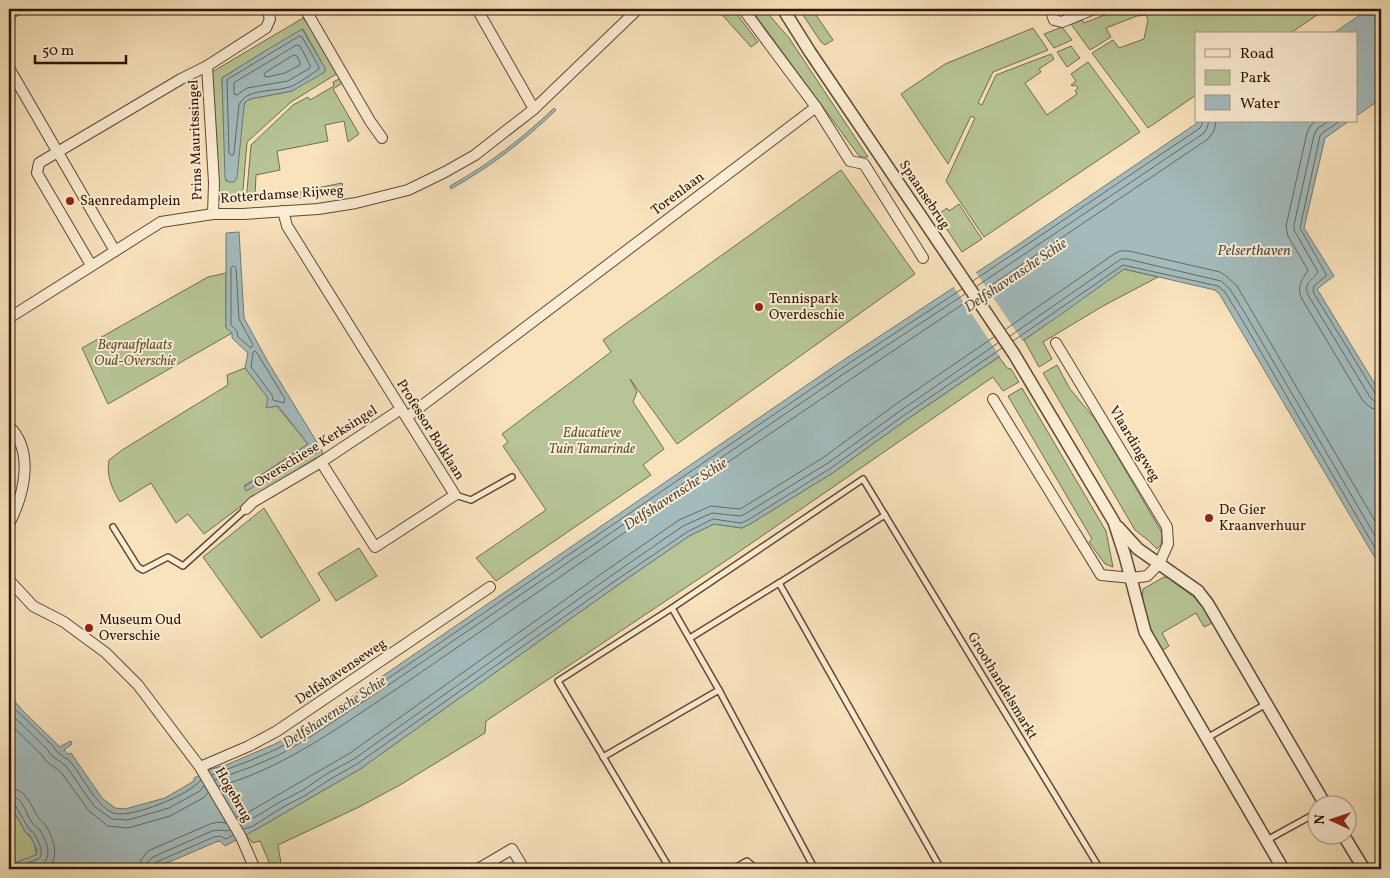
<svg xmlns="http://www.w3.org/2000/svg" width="1390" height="878" font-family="Vollkorn,serif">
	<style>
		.green { fill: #b7c596; stroke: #726d4e; fill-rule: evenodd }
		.water { fill: #a3bbbc; stroke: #747974 }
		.pier { fill: #f9e3bd }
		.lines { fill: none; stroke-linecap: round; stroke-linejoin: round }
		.shore { stroke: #686862; stroke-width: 1 }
		.service-casing { stroke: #604834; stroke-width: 8 }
		.minor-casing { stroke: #604834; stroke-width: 12 }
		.tertiary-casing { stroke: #604834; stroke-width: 14 }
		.service { stroke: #fbedd4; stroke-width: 5 }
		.minor { stroke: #fbedd4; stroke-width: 10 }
		.tertiary { stroke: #fbedd4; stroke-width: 11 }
		.poi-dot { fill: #8f2418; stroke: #fbedd4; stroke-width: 2 }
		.labels { text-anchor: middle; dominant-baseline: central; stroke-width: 4; stroke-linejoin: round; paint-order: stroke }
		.street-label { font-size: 14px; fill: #2d1507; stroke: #fbedd4 }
		.poi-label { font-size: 14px; fill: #2d1507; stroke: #fbedd4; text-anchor: start }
		.park-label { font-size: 14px; font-style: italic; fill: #5d5339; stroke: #fbedd4 }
		.water-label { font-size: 15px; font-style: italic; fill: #564f46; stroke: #fbedd4 }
	</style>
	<rect width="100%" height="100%" fill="#f9e3bd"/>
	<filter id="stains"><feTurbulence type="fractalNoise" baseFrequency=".004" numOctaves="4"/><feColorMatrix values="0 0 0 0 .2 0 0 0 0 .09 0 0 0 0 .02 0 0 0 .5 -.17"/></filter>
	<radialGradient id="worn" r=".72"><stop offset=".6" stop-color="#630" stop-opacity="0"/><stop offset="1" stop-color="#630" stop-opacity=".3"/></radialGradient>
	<g class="green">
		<polygon points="717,9 733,9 758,42 751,47"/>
		<polygon points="751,9 764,9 789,38 868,157 863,157 859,156"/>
		<polygon points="799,9 812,9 833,40 825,45 821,42"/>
		<polygon points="1120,9 1326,9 1289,34 1196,34 1196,95 1148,128 1092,53 1113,40 1119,48 1144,39 1148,20 1146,15 1137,16 1106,28 1111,37 1090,50 1071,24 1082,20 1084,23"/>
		<path d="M303 18 306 22 308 21 338 73 291 102 247 142 242 202 218 203 212 72ZM303 29 325 68 292 91 250 99 245 102 226 181 222 78 262 53Z"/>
		<polygon points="1062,27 1072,40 1054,48 1044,34"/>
		<polygon points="1033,28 1048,50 993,72 978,103 982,105 996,75 1051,54 1054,59 1039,69 1041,72 1025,83 1047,115 1077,94 1075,91 1078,88 1075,85 1073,86 1071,85 1076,81 1071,74 1088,62 1140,132 984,237 946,181 975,118 971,116 948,164 901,94 945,64"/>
		<polygon points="1071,46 1080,58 1067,67 1057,52"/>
		<polygon points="341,78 344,82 333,89 359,134 348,142 344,121 325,125 328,141 277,151 280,170 256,175 255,197 261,196 262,199 312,190 313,197 246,202 251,145 293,105 308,97 310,100 334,86 333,82"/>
		<polygon points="841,170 915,274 677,444 630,379 637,392 633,402 664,449 643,465 651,475 496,581 476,558 546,510 503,446 508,442 502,434 611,352 603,340"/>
		<polygon points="342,183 344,194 319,197 317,188"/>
		<polygon points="929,197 940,213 947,208 949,211 959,204 982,239 962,252 926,198"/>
		<polygon points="1124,269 1158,277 1103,306 1043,342 1052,359 1039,367 1024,340"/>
		<polygon points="226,273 226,327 232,333 108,404 82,348 208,277"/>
		<polygon points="999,357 1007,368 1011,369 1019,382 1003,391 993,377 727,560 486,721 485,733 400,785 359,807 278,845 282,869 272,869 260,841 253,843 245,834 255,830 360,769 615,587 689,536 714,524 742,528 750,524 834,472 906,420"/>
		<polygon points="1057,365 1070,389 1095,419 1160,529 1162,535 1161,545 1157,549 1148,540 1135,530 1043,373"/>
		<path d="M245 368 268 398 277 406 308 444 244 486 316 453 321 449 323 454 256 495 204 534 188 514 176 523 151 483 120 502C112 489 106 475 109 460L122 450 228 385 227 375Z"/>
		<polygon points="1022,388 1106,531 1113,567 1105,564 1089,542 1092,539 1008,396"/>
		<polygon points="264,508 320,600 261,638 203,557"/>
		<polygon points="359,548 377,576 336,601 318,573"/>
		<path d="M1164 577 1168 578 1194 597 1204 609 1212 623 1204 627 1196 613 1162 633 1169 646 1162 651C1153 635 1140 608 1143 589Z"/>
		<path d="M9 803 26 833C32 837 37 848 36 855L9 865Z"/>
	</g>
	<g class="water">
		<polygon points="1369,9 1381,9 1381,99 1356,116 1356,34 1332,34"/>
		<polygon points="302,29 325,68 325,72 292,91 250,99 245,102 244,106 237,178 234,182 228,182 225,178 222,78 262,53"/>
		<path d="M554 108 556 110C524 141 490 167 451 189L450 186C488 165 523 138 554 108Z"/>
		<polygon points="1200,121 1349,121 1325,138 1304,228 1334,276 1317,289 1381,394 1381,568 1220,295 1215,290 1124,269 1063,313 906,420 834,472 750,524 742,528 714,524 689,536 615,587 360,769 255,830 225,846 220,841 216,842 153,869 9,869 9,865 36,855 37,850 30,835 26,833 9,803 9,695 24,712 58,745 59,747 71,741 72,744 64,750 68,754 71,753 102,798 115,808 125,809 165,798 194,781 194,778 211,769 226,765 275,744 307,726 387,673 839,363 1000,257"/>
		<polygon points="239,232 244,318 268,362 321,449 246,491 244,487 308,444 278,406 266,408 268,398 245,368 248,353 232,338 232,333 226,328 226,233"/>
	</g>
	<polygon class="pier" points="975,271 1024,343 1001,358 953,286"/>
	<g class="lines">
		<g class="shore">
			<path d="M300 36 302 37 319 67V69C310 75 301 82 292 86 276 93 246 87 239 105L234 153 233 155H231L229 153 227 80Z"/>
			<polygon points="297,45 300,46 310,65 310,68 288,81 247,88 237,95 234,94 234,83"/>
			<polygon points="294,55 297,56 300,62 300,65 285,73 267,77 264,76 265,73"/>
			<path d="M1316 121 1310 126 1307 133 1286 226 1288 236 1308 270C1302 280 1296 287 1302 299L1363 401 1371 408 1381 410"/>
			<path d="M1329 121 1317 129 1314 135 1294 225V230L1318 272C1313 281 1303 281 1308 295L1370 397 1374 401 1381 402"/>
			<polyline points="1340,121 1322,133 1320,136 1300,228 1326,274 1326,276 1314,286 1313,292 1375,393 1378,396 1381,396"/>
			<polygon points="234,266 236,268 239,319 253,345 251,348 238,337 237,331 231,325 231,268"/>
			<polyline points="973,281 1200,128 1202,125 1202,121"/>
			<polyline points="977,286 1204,133 1207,128 1209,121"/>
			<polyline points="981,292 1208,139 1214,131 1216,121"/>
			<polyline points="1006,329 1114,254 1120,251 1129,251 1220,272 1226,276 1237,286 1381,531"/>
			<polyline points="1010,336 1121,259 1127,259 1221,281 1230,289 1246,315 1381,546"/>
			<polyline points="1013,341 1123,265 1218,286 1225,292 1241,318 1381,558"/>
			<polygon points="255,351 257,353 285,399 284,403 273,400 272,395 251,367 253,353"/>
			<path d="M9 703 53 746C55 751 64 758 69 760 81 774 96 806 113 813 130 819 190 795 201 780"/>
			<polyline points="9,712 47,749 51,755 66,766 94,806 112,819 128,820 169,808 200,791 204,786"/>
			<polyline points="9,723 41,754 46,761 61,772 89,811 108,826 128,828 170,816 203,798 208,793"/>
			<polyline points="212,775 249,761 277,749 309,730 390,677 842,368 962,289"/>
			<polyline points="215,780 251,767 279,755 313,735 393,682 845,373 965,294"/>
			<path d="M219 786C271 772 317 742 362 712 409 681 456 648 503 616 658 509 813 404 969 300"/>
			<path d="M9 788C26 789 30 804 38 817 40 820 43 822 46 826 54 840 60 856 48 869"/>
			<path d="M9 796C24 796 25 814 33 824 35 826 37 827 39 829 46 839 54 857 41 865 38 867 34 868 30 869"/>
			<polyline points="9,802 13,802 15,805 29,829 34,833 41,848 41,856 38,859 12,869"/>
			<polyline points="237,817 247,813 350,753 604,572 679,520 711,506 739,509 742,508 824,457 896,404 994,337"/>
			<polyline points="241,824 250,820 280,802 303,790 328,773 354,759 608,578 683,526 712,513 740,516 745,514 828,463 900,411 998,343"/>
			<polyline points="244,829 253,826 283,807 306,795 332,778 357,764 612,583 687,532 713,519 741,523 748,520 831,468 903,416 1002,348"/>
			<polyline points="139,869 141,860 148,851 210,824 219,822 226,823"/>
			<polyline points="146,869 148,862 153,857 212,831 220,830 226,831 230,830"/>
			<polyline points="153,869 153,865 156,862 214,837 220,836 226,839 233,835"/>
		</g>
		<defs>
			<g id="service">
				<polyline points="455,495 471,500 512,477"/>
				<polyline points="113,527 138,567 143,570 168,557 183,566 246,509"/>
				<polyline points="779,583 885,515"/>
				<polyline points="672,608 719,690 812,864 807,869"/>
				<polyline points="690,638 779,583 941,869"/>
				<polyline points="1207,738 1266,704"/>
				<polyline points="603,757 719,690"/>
				<polyline points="1267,840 1318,812"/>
				<polyline points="670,869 558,681 672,608 863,479 1100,869"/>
				<polyline points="733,869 747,861 757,869"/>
			</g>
			<g id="minor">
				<polyline points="305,9 370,121 382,138"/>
				<polyline points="477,9 534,109"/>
				<polyline points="743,9 816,107"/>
				<polyline points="1050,9 1054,20 1062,22 1094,9"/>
				<polyline points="9,14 19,9"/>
				<polyline points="207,66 214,183 213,214"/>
				<polyline points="9,68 115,251"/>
				<polyline points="283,211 287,226 455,495 375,547 321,462"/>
				<polyline points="91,265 37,173 39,163 181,79 207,66 266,28 270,19 267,9"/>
				<polyline points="9,318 161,222 213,214 243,214 318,209 356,203 408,190 445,172 475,155 534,109 638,9"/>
				<polyline points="993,399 1101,575 1132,578 1147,576 1159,564 1168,544 1167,527 1056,343"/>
				<polyline points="407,417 816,107 850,161 864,164 923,258"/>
				<path d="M9 426C35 452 24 495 9 524"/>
				<polyline points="246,509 253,502 321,462 401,409"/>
				<polyline points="9,580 33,606 64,622 106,653 138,685 200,767 241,837 255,869"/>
				<polyline points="200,767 249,746 277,731 490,587"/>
				<polyline points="478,869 512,849 524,869"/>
			</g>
			<g id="tertiary">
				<polyline points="783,9 810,52 1014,354 1114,522 1125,556 1145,632 1283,869"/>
				<polyline points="1118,527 1138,549 1198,591 1208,604 1326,806"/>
				<polyline points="1344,836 1364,869"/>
			</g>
		</defs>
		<use href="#service" class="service-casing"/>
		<use href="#minor" class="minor-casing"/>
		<use href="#tertiary" class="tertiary-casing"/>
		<use href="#service" class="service"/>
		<use href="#minor" class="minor"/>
		<use href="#tertiary" class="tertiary"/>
	</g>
	<g class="poi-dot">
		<circle cx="70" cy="201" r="5"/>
		<circle cx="759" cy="307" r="5"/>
		<circle cx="1209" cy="518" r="5"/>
		<circle cx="89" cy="628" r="5"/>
	</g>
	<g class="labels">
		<g class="street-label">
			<text transform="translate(196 140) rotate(-92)">Prins Mauritssingel</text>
			<text transform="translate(678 194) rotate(-37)">Torenlaan</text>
			<text transform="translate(282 195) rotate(-4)">Rotterdamse Rijweg</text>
			<text transform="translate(924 195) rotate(56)">Spaansebrug</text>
			<text transform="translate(430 430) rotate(58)">Professor Bolklaan</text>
			<text transform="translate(1134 444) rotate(59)">Vlaardingweg</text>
			<text transform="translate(316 447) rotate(-32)">Overschiese Kerksingel</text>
			<text transform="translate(341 672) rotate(-34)">Delfshavenseweg</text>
			<text transform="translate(1002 686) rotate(59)">Groothandelsmarkt</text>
			<text transform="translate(233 795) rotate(60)">Hogebrug</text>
		</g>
		<g class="poi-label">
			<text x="80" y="201">Saenredamplein</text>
			<text x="769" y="299">Tennispark<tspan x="769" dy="16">Overdeschie</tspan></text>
			<text x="1219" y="510">De Gier<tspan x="1219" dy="16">Kraanverhuur</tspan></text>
			<text x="99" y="620">Museum Oud<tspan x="99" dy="16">Overschie</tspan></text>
		</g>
		<g class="park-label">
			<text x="135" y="345">Begraafplaats<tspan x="135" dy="16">Oud-Overschie</tspan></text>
			<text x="592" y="433">Educatieve<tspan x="592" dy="16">Tuin Tamarinde</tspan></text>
		</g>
		<g class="water-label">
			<text x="1254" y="251">Pelserthaven</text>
			<text transform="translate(1016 276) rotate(-34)">Delfshavensche Schie</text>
			<text transform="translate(676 495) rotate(-33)">Delfshavensche Schie</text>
			<text transform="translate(335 713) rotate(-33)">Delfshavensche Schie</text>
		</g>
	</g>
	<rect width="1390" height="878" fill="none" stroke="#f9e3bd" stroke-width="30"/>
	<rect x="10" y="10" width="1370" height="858" fill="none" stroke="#2d1507" stroke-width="2.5"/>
	<rect x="15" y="15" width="1360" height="848" fill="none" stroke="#2d1507"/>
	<rect x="1195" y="32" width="162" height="90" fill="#fbedd4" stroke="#a99782"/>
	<rect x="1205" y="49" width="25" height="8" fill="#fbedd4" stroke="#a99782"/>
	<text x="1240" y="58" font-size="15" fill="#2d1507">Road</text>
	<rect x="1205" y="70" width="25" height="15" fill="#b7c596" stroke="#a99782"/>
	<text x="1240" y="82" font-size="15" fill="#2d1507">Park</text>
	<rect x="1205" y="95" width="25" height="15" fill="#a3bbbc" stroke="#a99782"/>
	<text x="1240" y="108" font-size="15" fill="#2d1507">Water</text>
	<g transform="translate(1332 820) rotate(273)"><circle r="24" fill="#fbedd4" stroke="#a99782"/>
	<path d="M0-4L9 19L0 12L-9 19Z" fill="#8f2418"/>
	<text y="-8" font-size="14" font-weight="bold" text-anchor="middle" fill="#2d1507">N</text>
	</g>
	<path d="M35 55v8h91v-8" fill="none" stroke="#2d1507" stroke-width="2.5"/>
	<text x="42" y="55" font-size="15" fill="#2d1507" stroke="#fbedd4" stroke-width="4" paint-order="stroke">50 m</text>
	<rect width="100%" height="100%" filter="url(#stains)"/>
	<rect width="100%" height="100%" fill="url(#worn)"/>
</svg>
